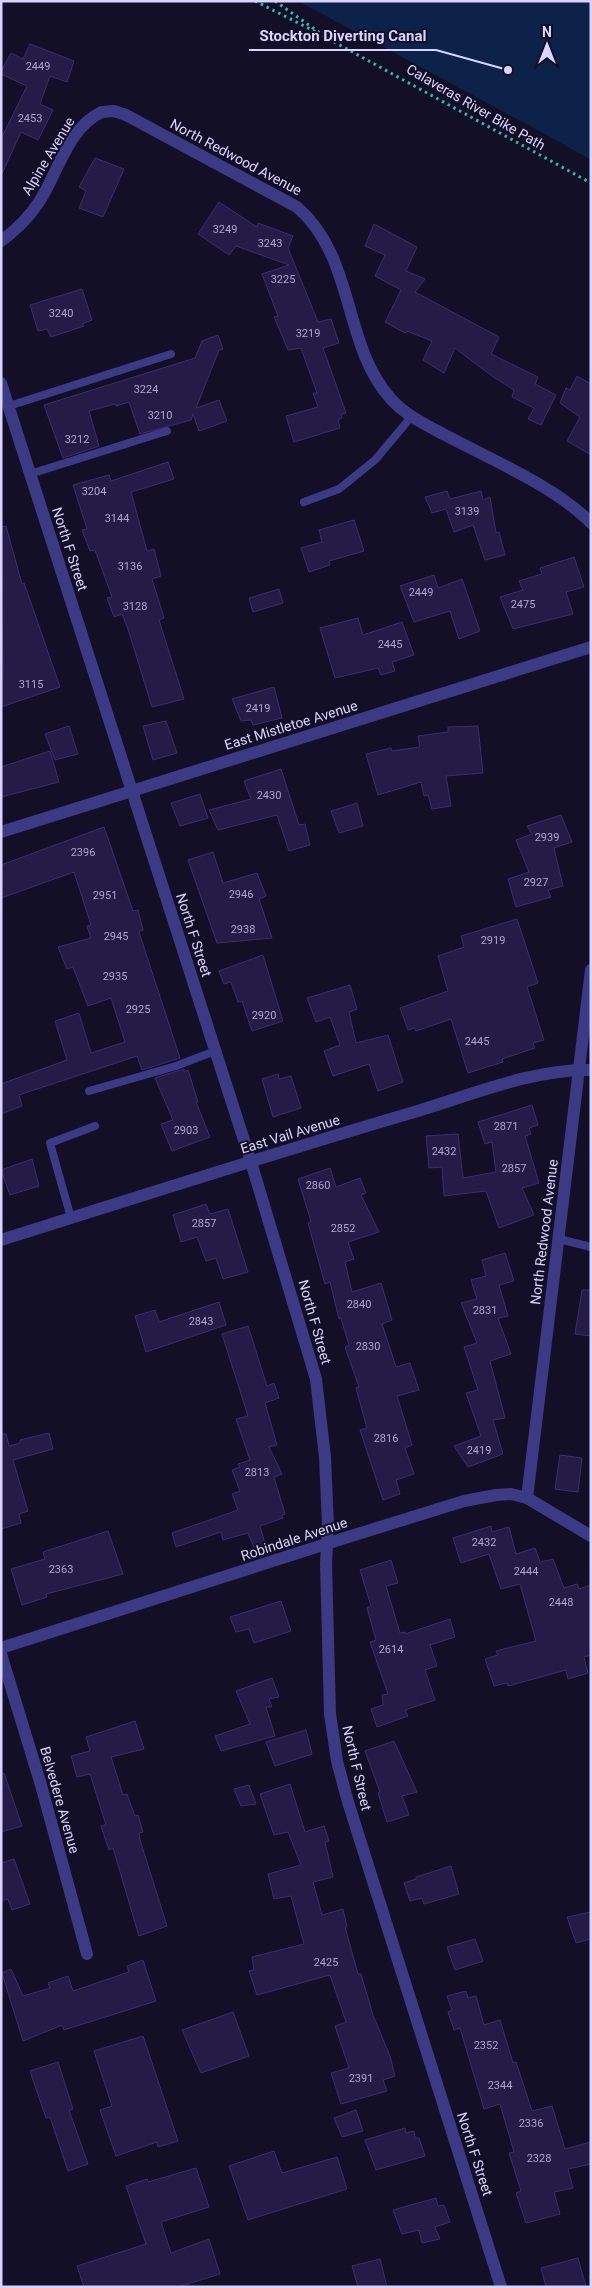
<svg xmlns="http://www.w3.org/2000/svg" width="592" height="2288" font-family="Roboto,sans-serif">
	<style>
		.water { fill: #0c2248 }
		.building { fill: #241b47; stroke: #3b2d73 }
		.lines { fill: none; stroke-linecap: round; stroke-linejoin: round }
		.path { stroke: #2fb8b0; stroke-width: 3; stroke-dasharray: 2.5 4; stroke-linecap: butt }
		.service { stroke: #3d3a85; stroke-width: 8 }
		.minor { stroke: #3d3a85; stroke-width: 12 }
		.tertiary { stroke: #3d3a85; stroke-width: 12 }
		.labels { text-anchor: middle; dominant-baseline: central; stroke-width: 4; stroke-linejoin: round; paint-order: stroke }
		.number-label { font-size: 11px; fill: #aca6d1 }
		.street-label { font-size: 14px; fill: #d9d4ff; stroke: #130f26 }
		.leader { fill: none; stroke: #d9d4ff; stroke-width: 2 }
		.callout-dot { fill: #d9d4ff; stroke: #130f26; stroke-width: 2 }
		.callout-label { font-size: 15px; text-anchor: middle; font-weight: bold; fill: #d9d4ff; stroke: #130f26; stroke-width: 4; stroke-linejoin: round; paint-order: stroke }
	</style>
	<rect width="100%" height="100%" fill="#130f26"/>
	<polygon class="water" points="298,1 591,1 591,160 552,138"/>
	<g class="building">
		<polygon points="30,44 74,61 67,82 50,76 40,104 53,110 38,140 21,132 1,176 1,139 27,86 1,74 1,71 11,53 23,59"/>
		<polygon points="95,158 124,169 103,217 79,208 86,191 79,187"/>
		<polygon points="219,202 257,227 258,223 293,236 288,248 318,322 331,319 339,343 323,348 346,413 341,414 342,418 338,420 340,428 294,442 286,416 318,407 313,393 317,393 301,348 288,350 274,317 278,316 262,274 289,265 236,246 229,255 198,234"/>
		<polygon points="374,224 417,247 406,271 425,279 415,292 499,337 491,354 538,377 535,384 556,395 541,425 528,419 534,408 512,397 514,390 492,376 455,348 444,373 423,360 432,341 407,331 405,333 385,322 401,290 375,276 385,255 365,246"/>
		<polygon points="82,289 92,320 82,324 84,326 51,337 47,329 38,331 30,305"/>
		<polygon points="218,335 223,349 219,350 196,408 219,400 227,421 199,431 193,414 191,420 140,434 129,402 116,406 115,404 89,411 99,446 63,458 44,405 195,358 202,341"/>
		<polygon points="577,376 591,384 591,455 567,441 580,417 560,403 566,388 570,390"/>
		<polygon points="168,462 174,479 131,492 147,551 154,549 161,576 152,579 164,618 159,620 184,699 152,707 128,629 122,614 114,617 107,598 112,597 95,550 90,551 82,530 87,529 73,485 109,475 111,481"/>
		<polygon points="447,491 450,499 481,491 483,500 490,497 496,533 499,532 505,555 485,560 473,525 454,532 446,509 432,513 425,497"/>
		<polygon points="354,520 364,551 329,561 330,565 309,572 301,548 322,542 319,530"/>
		<polygon points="6,526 22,584 24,583 30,600 60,687 1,707 1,681 3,680 1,527"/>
		<polygon points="574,557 584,587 566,592 573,614 513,629 500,597 523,590 519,581 542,574 540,568"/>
		<polygon points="434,575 438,588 462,579 480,631 459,639 450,611 414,622 400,586"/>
		<polygon points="279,589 283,603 253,612 249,598"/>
		<polygon points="358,618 363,635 402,622 414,655 392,662 395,671 381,675 378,668 335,678 320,628"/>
		<polygon points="274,687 282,718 253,725 251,720 241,721 232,699"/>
		<polygon points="166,721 177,753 153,760 143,726"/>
		<polygon points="69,726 78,754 55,760 45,734"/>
		<polygon points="478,726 483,773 446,776 451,806 432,809 428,795 424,796 421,782 378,795 366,754 391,748 392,751 420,747 418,736 448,732 448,727"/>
		<polygon points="50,751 59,782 1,797 1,767"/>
		<polygon points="281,769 299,825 305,824 310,845 289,851 277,815 218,830 209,810 251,799 244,781"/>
		<polygon points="200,794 208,818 180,826 171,803"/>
		<polygon points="357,803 363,826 339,833 331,811"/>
		<polygon points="561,815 572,842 554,848 563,886 548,890 551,897 516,907 508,879 529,872 516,840 532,834 527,826"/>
		<polygon points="104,827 133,911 138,910 143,930 139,932 180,1058 142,1070 137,1056 19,1095 22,1106 1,1114 1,1084 67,1060 55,1021 79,1013 91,1053 125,1042 111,998 88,1006 73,967 67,969 58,947 91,938 87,926 91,925 74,872 1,898 1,865"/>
		<polygon points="213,852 223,883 257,873 266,896 259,899 272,938 217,943 188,860"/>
		<polygon points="517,919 538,983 527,987 544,1040 533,1043 535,1048 502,1059 503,1062 468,1073 451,1019 416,1031 414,1028 408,1030 400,1008 448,991 438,956 464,947 461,936"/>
		<polygon points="263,955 283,1021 252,1031 242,1001 238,1002 231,982 224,984 219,971"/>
		<polygon points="350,985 357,1009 349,1012 356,1043 388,1035 403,1082 378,1091 369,1064 333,1076 324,1051 340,1045 330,1017 316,1022 307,998"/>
		<polygon points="184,1069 184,1072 188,1070 198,1102 196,1102 210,1137 172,1151 161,1124 173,1120 155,1078"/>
		<polygon points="278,1074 279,1079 291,1076 301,1108 273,1117 262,1079"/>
		<polygon points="532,1105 538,1125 529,1128 531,1134 525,1136 539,1183 522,1188 534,1215 499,1228 486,1191 444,1196 442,1167 429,1168 426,1136 458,1134 463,1178 496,1172 492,1142 485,1144 478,1122"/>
		<polygon points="32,1159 39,1186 10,1195 1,1170"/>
		<polygon points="330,1168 336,1187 360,1178 366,1193 361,1195 379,1232 348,1242 354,1259 345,1262 352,1292 381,1283 392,1320 382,1324 396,1367 410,1363 419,1390 397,1396 412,1445 405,1448 414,1474 396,1480 400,1494 383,1500 360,1430 367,1428 356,1388 359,1387 345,1347 349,1345 341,1318 339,1319 330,1282 325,1284 308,1223 311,1221 298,1179"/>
		<polygon points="206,1204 210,1214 228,1209 248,1272 223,1279 216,1258 206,1261 197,1237 181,1242 173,1215"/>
		<polygon points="505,1253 514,1281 499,1285 508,1316 498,1318 511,1354 490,1361 505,1418 493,1420 503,1454 468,1467 454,1446 481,1436 466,1393 478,1390 464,1347 477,1343 461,1303 477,1299 471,1280 486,1276 482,1260"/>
		<polygon points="582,1290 591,1290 591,1336 575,1334"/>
		<polygon points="219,1302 226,1325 146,1352 135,1316 155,1310 159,1322"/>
		<polygon points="248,1326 267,1386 274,1383 279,1398 265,1403 277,1445 269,1447 282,1474 274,1477 285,1514 282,1515 283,1518 260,1526 268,1554 258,1557 248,1533 223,1540 221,1532 176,1547 172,1533 238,1510 232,1494 240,1491 232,1470 240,1467 238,1464 250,1460 236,1419 248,1416 222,1334"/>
		<polygon points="49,1433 53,1449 13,1460 28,1511 19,1514 21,1523 1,1529 1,1434 6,1434 9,1446 20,1443 20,1440"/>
		<polygon points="560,1455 582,1458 578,1492 555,1489"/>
		<polygon points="491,1526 492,1532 509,1527 516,1554 535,1548 540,1562 553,1559 564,1588 577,1584 579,1589 591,1585 591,1655 584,1657 588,1673 568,1679 566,1670 508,1686 507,1683 494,1686 485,1659 498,1655 496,1651 536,1641 520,1584 501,1589 489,1554 461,1563 453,1538"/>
		<polygon points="108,1531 123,1574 46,1594 47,1597 22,1605 11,1569 45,1559 43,1552"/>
		<polygon points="391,1560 398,1583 386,1586 400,1633 405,1632 405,1634 450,1619 455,1637 430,1645 437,1666 425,1670 435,1700 405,1710 408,1716 377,1727 371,1709 383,1705 382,1695 388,1694 370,1642 376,1640 367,1608 371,1606 360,1570"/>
		<polygon points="281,1601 291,1631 254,1643 249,1629 236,1632 230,1617"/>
		<polygon points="272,1678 279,1697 269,1699 272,1707 266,1707 275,1736 221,1751 215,1736 250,1724 236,1691"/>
		<polygon points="135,1721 144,1749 111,1757 123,1795 127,1794 135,1816 138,1815 143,1832 139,1833 140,1840 167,1926 139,1936 113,1848 109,1850 101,1826 106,1825 90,1774 77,1777 71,1756 90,1751 86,1737"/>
		<polygon points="306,1730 312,1754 275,1766 266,1742"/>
		<polygon points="394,1741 417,1792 402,1796 409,1815 387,1822 378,1793 380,1792 365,1751"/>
		<polygon points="4,1773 22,1826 1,1832 1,1774"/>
		<polygon points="290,1784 305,1832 324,1826 329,1841 325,1842 333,1877 313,1882 322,1915 343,1909 347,1927 345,1927 358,1974 361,1974 373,2015 390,2056 395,2076 383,2080 387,2091 341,2104 331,2073 349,2068 335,2026 346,2022 330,1975 257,1995 249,1971 254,1970 252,1957 304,1944 291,1896 274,1899 268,1874 301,1865 288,1832 274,1835 260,1794"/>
		<polygon points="249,1785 256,1804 241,1806 234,1789"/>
		<polygon points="14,1859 30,1904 12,1910 8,1899 1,1901 1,1863"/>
		<polygon points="451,1866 459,1894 424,1904 422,1898 410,1901 404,1883 416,1879 416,1877"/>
		<polygon points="591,1912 591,1939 576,1943 567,1917"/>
		<polygon points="475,1939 483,1961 455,1970 447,1947"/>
		<polygon points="143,1960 156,2001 64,2030 62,2025 23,2041 2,1973 11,1969 23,1996 50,1988 48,1983 68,1976 73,1991 129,1972 127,1966"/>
		<polygon points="466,1991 468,1998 476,1996 484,2025 500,2020 513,2063 516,2062 532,2111 552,2106 565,2149 591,2142 591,2164 568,2169 573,2188 554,2192 560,2214 526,2223 516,2193 521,2191 509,2153 514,2152 500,2104 484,2109 460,2028 454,2030 448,2012 452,2010 447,1996"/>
		<polygon points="233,2012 249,2056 201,2073 182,2030"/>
		<polygon points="143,2036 178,2141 158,2147 157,2142 116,2156 100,2110 112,2106 94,2051"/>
		<polygon points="58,2062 73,2109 69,2110 88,2164 68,2171 50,2117 46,2118 30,2071"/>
		<polygon points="356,2110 363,2131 342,2137 334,2118"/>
		<polygon points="405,2128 406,2133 414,2131 415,2138 419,2138 425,2156 376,2170 365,2140"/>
		<polygon points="274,2151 282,2173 337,2157 347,2189 248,2220 229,2166"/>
		<polygon points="196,2168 209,2207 161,2222 171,2253 209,2239 220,2274 178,2287 84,2287 77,2266 146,2244 126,2186 147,2179 148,2182"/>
		<polygon points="436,2198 438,2206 444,2205 450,2222 435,2227 440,2239 422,2243 419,2230 402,2234 393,2210"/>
		<polygon points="578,2258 586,2287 546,2287 541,2268"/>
		<polygon points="380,2259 387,2287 358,2287 352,2266"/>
	</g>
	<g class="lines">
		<g class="path">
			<polyline points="255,1 318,33"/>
			<polyline points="275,1 327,38 591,183"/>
		</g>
		<g class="service">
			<polyline points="9,406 171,354"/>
			<polyline points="30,474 167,431"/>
			<polyline points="304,502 339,489 375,460 412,416"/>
			<polyline points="89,1091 176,1066 215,1051"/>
			<polyline points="71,1218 50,1143 95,1126"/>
			<polyline points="559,1239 591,1247"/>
		</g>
		<g class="minor">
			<path d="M102 112 114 111 126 115 297 207C356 258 342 345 391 399 405 415 426 425 445 435 490 459 556 487 591 523"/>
			<polyline points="1,383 251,1162 316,1379 325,1457 328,1526 326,1564 330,1714 337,1761 348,1802 501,2287"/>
			<polyline points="1,832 591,647"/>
			<path d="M1 1240C138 1197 274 1153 411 1113 466 1097 534 1068 591 1070"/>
			<polyline points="527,1498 591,970"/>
			<polyline points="1,1648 348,1537 464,1501 496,1495 511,1494 527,1498 591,1536"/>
			<polyline points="1,1654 41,1785 87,1954"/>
		</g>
		<path class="tertiary" d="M1 241C15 231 29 217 39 202 58 173 68 127 102 112"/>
	</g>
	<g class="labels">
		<g class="number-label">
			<text x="38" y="66">2449</text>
			<text x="30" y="118">2453</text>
			<text x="225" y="229">3249</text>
			<text x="270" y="243">3243</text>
			<text x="283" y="279">3225</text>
			<text x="61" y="313">3240</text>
			<text x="308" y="333">3219</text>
			<text x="146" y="389">3224</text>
			<text x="160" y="415">3210</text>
			<text x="77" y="439">3212</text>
			<text x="94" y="491">3204</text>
			<text x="467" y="511">3139</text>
			<text x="117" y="518">3144</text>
			<text x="130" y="566">3136</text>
			<text x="421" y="592">2449</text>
			<text x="523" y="604">2475</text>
			<text x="135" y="606">3128</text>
			<text x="390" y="644">2445</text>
			<text x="31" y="684">3115</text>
			<text x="258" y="708">2419</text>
			<text x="269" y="795">2430</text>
			<text x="547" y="837">2939</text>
			<text x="83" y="852">2396</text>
			<text x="536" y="882">2927</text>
			<text x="241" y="894">2946</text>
			<text x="105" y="895">2951</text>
			<text x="243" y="929">2938</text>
			<text x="116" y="936">2945</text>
			<text x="493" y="940">2919</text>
			<text x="115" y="976">2935</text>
			<text x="138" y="1009">2925</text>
			<text x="264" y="1015">2920</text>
			<text x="477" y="1041">2445</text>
			<text x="506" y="1126">2871</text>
			<text x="186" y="1130">2903</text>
			<text x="444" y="1151">2432</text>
			<text x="514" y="1168">2857</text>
			<text x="318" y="1185">2860</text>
			<text x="204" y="1223">2857</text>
			<text x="343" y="1228">2852</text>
			<text x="359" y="1304">2840</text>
			<text x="485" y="1310">2831</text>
			<text x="201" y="1321">2843</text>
			<text x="368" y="1346">2830</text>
			<text x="386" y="1438">2816</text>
			<text x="479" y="1450">2419</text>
			<text x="257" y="1472">2813</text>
			<text x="484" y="1542">2432</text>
			<text x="61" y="1569">2363</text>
			<text x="526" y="1571">2444</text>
			<text x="561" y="1602">2448</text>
			<text x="391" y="1649">2614</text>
			<text x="326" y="1962">2425</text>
			<text x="486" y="2045">2352</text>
			<text x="361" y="2078">2391</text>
			<text x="500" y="2085">2344</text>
			<text x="531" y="2123">2336</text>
			<text x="539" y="2158">2328</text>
		</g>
		<g class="street-label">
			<text transform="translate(476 107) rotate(30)">Calaveras River Bike Path</text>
			<text transform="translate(48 156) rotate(-59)">Alpine Avenue</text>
			<text transform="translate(236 157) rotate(28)">North Redwood Avenue</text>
			<text transform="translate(70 549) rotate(72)">North F Street</text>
			<text transform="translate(291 725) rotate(-17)">East Mistletoe Avenue</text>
			<text transform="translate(194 935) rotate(72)">North F Street</text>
			<text transform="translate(290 1134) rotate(-17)">East Vail Avenue</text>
			<text transform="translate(544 1232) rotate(-83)">North Redwood Avenue</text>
			<text transform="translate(315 1322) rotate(74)">North F Street</text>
			<text transform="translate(294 1539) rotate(-18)">Robindale Avenue</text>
			<text transform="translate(357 1768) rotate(77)">North F Street</text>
			<text transform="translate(60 1800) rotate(74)">Belvedere Avenue</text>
			<text transform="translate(475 2154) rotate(72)">North F Street</text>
		</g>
	</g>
	<path class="leader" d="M508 70L436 50H249"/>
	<circle class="callout-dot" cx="508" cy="70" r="5"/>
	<g class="callout-label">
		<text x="343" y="41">Stockton Diverting Canal</text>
	</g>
	<rect width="592" height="2288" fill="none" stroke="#d9d4ff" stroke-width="5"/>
	<g transform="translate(547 45)" stroke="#130f26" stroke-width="4" paint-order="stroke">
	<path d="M0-4L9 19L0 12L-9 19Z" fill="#d9d4ff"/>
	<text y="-8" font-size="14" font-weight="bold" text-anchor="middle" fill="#d9d4ff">N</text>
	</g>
</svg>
